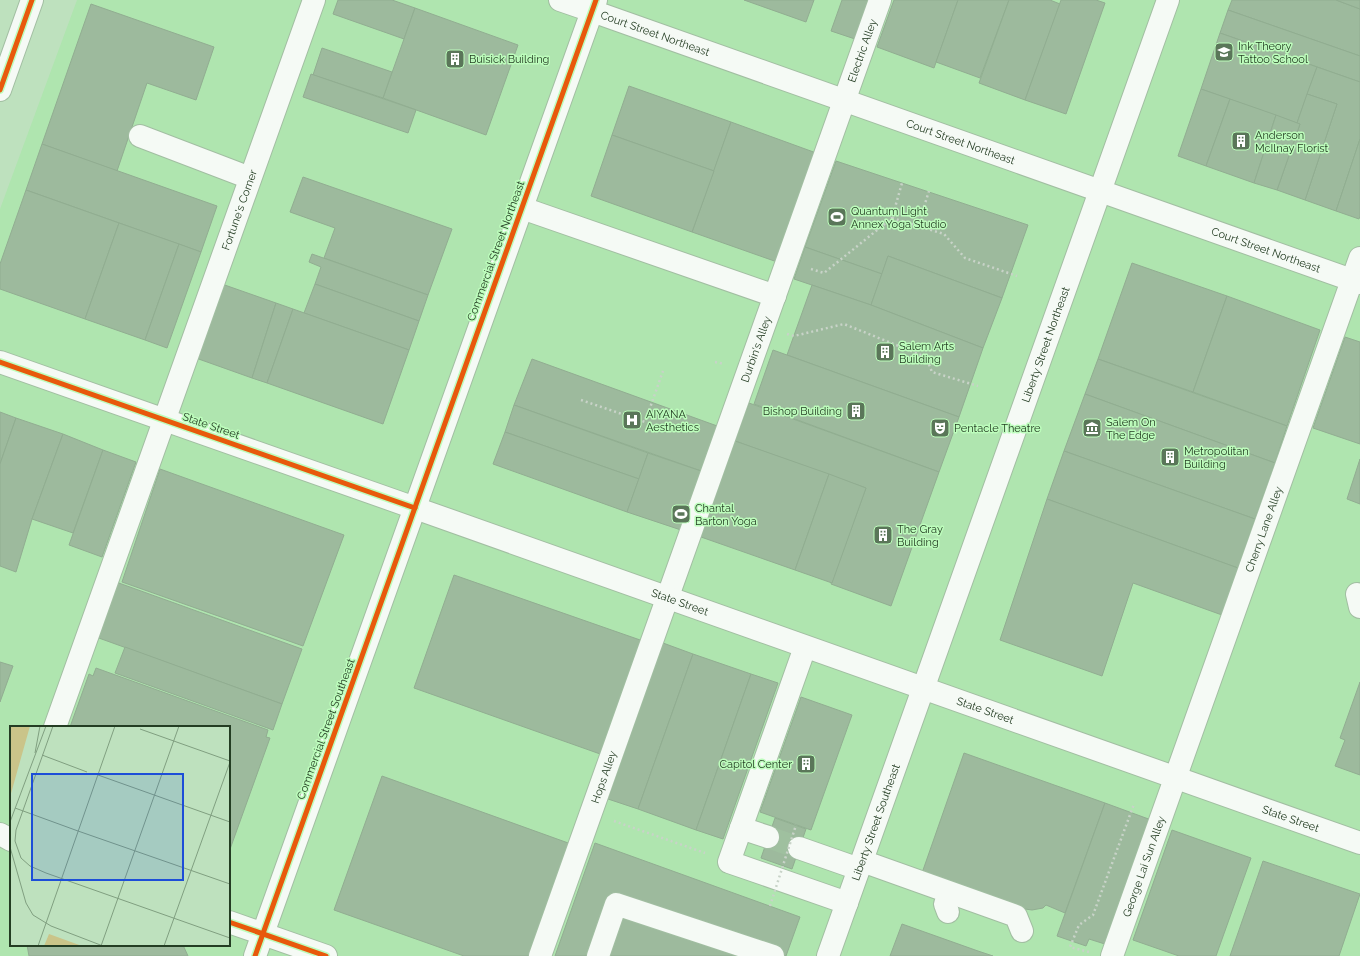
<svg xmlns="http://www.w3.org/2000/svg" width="1360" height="956" font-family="Raleway,sans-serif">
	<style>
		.built { fill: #afe5af; fill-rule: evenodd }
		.building { fill: #9dba9d; stroke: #91ad91 }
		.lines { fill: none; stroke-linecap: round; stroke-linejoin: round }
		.minor-tunnel { stroke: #9fc09f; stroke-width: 22; stroke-dasharray: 22 11; stroke-linecap: butt }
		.minor-casing { stroke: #a2bea2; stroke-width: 24 }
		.major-casing { stroke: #a2bea2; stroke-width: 24 }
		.highway-casing { stroke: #a2bea2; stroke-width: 24 }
		.path { stroke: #c8d3c8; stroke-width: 2.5; stroke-dasharray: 2 3; stroke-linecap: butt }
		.minor { stroke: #f5faf5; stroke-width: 22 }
		.major { stroke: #f5faf5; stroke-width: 22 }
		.highway { stroke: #f5faf5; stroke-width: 22 }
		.path-bridge { stroke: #c8d3c8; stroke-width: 2.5; stroke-dasharray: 2 3; stroke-linecap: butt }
		.cycleway-casing { stroke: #bdfdbc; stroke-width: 8 }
		.cycleway { stroke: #e8590c; stroke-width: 5 }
		.labels { text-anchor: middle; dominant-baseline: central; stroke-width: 3; stroke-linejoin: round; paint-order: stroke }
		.street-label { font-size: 11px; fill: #243d23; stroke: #bdfdbc }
		.poi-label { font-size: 11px; fill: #243d23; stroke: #bdfdbc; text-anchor: start }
		.inset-road { fill: none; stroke: #809f80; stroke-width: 1 }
		.view { fill: #1d4ed8; fill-opacity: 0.15; stroke: #1d4ed8; stroke-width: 2 }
		.inset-edge { fill: none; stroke: #243d23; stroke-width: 2 }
	</style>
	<rect width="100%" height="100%" fill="#bee1be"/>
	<path class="built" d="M77 0H1360V956H0V209ZM11 727H229V945H11Z"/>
	<g class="building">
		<polygon points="338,0 392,0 415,8 404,39 333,14"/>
		<polygon points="744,0 814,0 806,22"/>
		<polygon points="842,0 872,0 858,40 831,31"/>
		<polygon points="894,0 958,0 934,68 877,47"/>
		<polygon points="958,0 1009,0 980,78 936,62"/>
		<polygon points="1009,0 1050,0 1060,4 1025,100 979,83"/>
		<polygon points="1061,0 1096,0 1105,3 1066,114 1025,100"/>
		<polygon points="1232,0 1336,0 1360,9 1360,56 1228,10"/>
		<polygon points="1336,0 1360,0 1360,9"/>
		<polygon points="91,4 214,47 196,100 147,83 117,171 42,144"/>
		<polygon points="415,8 518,45 486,135 383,98"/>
		<polygon points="1228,10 1360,56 1360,82 1220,33"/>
		<polygon points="1220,33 1317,67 1297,123 1201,89"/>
		<polygon points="322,48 392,72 383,98 313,75"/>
		<polygon points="1317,67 1360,82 1360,139 1336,211 1305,200 1337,104 1307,94"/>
		<polygon points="311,74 416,110 408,133 303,97"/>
		<polygon points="629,86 731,122 714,171 612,135"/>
		<polygon points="1201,89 1230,99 1206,166 1178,156"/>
		<polygon points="1307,94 1337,104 1305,200 1277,190 1300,124 1297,123"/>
		<polygon points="1230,99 1276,115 1254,183 1206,166"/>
		<polygon points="1276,115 1300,124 1277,190 1254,183"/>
		<polygon points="731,122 819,154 780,263 692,232"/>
		<polygon points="612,135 714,171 692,232 591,196"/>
		<polygon points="1360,139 1360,216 1359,219 1336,211"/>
		<polygon points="42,144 217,206 201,252 26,190"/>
		<polygon points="836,161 1028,225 1002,298 888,256 882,274 805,247"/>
		<polygon points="303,177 452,229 428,295 324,258 335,228 290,212"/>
		<polygon points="26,190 119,223 85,319 0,289 0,264"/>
		<polygon points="119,223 179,244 145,340 85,319"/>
		<polygon points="179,244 201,252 167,348 145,340"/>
		<polygon points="805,247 882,274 871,305 794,279"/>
		<polygon points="312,254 428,295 419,321 315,284 321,267 309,262"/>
		<polygon points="888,256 1002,298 983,348 871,305"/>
		<polygon points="1132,263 1227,296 1193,392 1098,359"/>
		<polygon points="219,283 276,303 252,378 193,357"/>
		<polygon points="315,284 419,321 409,350 304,313"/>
		<polygon points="812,285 871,305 983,348 959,417 787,355"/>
		<polygon points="1227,296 1320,330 1287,426 1193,392"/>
		<polygon points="276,303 293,309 267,383 252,378"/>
		<polygon points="293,309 409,350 383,424 267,383"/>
		<polygon points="1345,337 1360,342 1360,444 1313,428"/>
		<polygon points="773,350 959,417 939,472 754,404"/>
		<polygon points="532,359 720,427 704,472 514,405"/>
		<polygon points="1098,359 1287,426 1275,463 1085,394"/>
		<polygon points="1085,394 1275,463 1255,519 1064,451"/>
		<polygon points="749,403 939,472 891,606 831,584 866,488 735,441"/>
		<polygon points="514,405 648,453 639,479 505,432"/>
		<polygon points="0,412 16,418 0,464"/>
		<polygon points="16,418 63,434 32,519 16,572 0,566 0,464"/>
		<polygon points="505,432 639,479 627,512 493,464"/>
		<polygon points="63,434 103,450 73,533 32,519"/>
		<polygon points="735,441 829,474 795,570 701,537"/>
		<polygon points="103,450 136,462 102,557 69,545"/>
		<polygon points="1064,451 1255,519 1238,568 1047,499"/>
		<polygon points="648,453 704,472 684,531 627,512"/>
		<polygon points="1360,459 1360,504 1347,499"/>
		<polygon points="160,469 344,535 303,646 122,582"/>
		<polygon points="829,474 866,488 832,583 795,570"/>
		<polygon points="1047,499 1238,568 1222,615 1133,583 1102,676 1000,640"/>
		<polygon points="454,575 643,641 603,755 414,688"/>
		<polygon points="116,582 302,649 282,704 96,637"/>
		<polygon points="663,643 693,654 638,809 608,799"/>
		<polygon points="125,647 282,704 273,730 115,673"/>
		<polygon points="693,654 751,674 696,830 638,809"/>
		<polygon points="0,662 13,666 0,702"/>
		<polygon points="96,668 268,730 266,737 270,738 229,852 229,727 70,727 89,674 93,676"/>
		<polygon points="751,674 778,683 723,839 696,830"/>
		<polygon points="1360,682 1360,775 1335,766 1345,740 1340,738"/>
		<polygon points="801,697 852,715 811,830 760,812"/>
		<polygon points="964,753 1105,803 1065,913 1046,905 1043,908 1032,910 1018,908 922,873"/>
		<polygon points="382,776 571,844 531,956 464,956 334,910"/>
		<polygon points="1105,803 1154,821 1108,945 1089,939 1086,946 1057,936"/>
		<polygon points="775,818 806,829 792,869 761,858"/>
		<polygon points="1172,830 1251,858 1216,956 1179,956 1133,940"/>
		<polygon points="595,843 800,917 786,956 555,956"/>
		<polygon points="1263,861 1360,894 1339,956 1230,956"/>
		<polygon points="902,924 978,951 993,956 890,956"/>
		<polygon points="27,945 183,945 188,956 29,956"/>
	</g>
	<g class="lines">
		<polyline class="minor-tunnel" points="768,837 799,848"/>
		<defs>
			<g id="minor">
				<polyline points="560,0 592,11"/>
				<polyline points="140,136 250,178"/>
				<polyline points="522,208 775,296"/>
				<polyline points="0,362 415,508"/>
				<polyline points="1357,594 1360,607"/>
				<polyline points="805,647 729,862 847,903"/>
				<path id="s1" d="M55 727 314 0"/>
				<polyline points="741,828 768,837"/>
				<polyline points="799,848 859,869"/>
				<polyline points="862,861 1016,916 1022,931"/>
				<polyline points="945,904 948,912"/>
				<path id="s2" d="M540 956 880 0"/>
				<polyline points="598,956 616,904 773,956"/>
				<path id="s3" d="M1112 956 1360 258"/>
			</g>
			<g id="major">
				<path id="s4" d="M592 11 1360 283"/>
				<path id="s5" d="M415 508 1360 843"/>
				<polyline points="255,956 596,0"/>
				<path id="s6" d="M828 956 1168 0"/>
			</g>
			<g id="highway">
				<polyline points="0,90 32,0"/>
				<polyline points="0,834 11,840"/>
				<polyline points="229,922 326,956"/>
			</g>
		</defs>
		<use href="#minor" class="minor-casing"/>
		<use href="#major" class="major-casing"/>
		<use href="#highway" class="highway-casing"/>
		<g class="path">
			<polyline points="892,218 944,234 965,258 1017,276"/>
			<polyline points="918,226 929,191"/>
			<polyline points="811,269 824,273 892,218 902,183"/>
			<polyline points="787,334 794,336 844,324 926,357 932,372 978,386"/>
			<polyline points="715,362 724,364"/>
			<polyline points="581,400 645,422 663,371"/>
			<polyline points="614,821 705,853"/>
			<polyline points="1089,952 1070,947 1079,925 1093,915 1134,804"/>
		</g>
		<use href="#minor" class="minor"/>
		<use href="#major" class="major"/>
		<use href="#highway" class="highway"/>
		<polyline class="path-bridge" points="770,906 796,825"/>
		<defs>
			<g id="cycleway">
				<polyline points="0,90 32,0"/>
				<polyline points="0,362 415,508"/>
				<polyline points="229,922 326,956"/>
				<polyline points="255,956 596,0"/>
			</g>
		</defs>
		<use href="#cycleway" class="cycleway-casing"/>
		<use href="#cycleway" class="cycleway"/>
	</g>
	<defs>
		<symbol id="school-square" viewBox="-11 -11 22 22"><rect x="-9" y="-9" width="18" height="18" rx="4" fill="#5a7659" stroke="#bdfdbc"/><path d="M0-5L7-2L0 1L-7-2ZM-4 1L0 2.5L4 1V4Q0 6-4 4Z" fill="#fff"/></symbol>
		<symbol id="building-square" viewBox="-11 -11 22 22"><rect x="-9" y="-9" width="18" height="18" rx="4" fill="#5a7659" stroke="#bdfdbc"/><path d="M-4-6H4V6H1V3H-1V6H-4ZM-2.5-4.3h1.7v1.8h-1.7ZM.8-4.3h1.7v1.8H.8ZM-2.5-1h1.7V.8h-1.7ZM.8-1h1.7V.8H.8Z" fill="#fff"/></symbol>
		<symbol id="stadium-square" viewBox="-11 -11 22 22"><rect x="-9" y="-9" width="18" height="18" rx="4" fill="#5a7659" stroke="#bdfdbc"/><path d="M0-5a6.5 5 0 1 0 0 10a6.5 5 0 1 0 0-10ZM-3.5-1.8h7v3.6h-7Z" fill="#fff"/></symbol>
		<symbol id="hospital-square" viewBox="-11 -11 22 22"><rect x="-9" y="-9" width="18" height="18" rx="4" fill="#5a7659" stroke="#bdfdbc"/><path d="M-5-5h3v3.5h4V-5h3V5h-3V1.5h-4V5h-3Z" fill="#fff"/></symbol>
		<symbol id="theatre-square" viewBox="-11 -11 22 22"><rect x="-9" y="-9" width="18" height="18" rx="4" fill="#5a7659" stroke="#bdfdbc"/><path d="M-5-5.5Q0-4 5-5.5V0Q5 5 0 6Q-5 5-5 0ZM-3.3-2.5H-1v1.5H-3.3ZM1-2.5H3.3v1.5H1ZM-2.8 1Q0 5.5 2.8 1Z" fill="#fff"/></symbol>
		<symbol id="museum-square" viewBox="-11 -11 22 22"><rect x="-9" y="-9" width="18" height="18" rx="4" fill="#5a7659" stroke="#bdfdbc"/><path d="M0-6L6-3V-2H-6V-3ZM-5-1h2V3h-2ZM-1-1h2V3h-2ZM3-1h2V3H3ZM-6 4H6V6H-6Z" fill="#fff"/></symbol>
	</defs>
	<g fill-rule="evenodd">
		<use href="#school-square" x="1213" y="41" width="22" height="22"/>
		<use href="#building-square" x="444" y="48" width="22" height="22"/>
		<use href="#building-square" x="1230" y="130" width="22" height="22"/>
		<use href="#stadium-square" x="826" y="206" width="22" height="22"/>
		<use href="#building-square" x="874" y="341" width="22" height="22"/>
		<use href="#building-square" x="845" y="400" width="22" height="22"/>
		<use href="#hospital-square" x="621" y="409" width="22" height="22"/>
		<use href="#theatre-square" x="929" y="417" width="22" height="22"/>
		<use href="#museum-square" x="1081" y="417" width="22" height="22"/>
		<use href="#building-square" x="1159" y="446" width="22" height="22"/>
		<use href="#stadium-square" x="670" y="503" width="22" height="22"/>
		<use href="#building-square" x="872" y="524" width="22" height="22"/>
		<use href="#building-square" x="795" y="753" width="22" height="22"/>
	</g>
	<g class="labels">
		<g class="street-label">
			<text stroke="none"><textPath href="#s4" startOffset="67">Court Street Northeast</textPath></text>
			<text stroke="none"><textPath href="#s2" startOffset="961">Electric Alley</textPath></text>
			<text stroke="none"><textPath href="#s4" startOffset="391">Court Street Northeast</textPath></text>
			<text stroke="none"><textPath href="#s1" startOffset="549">Fortune's Corner</textPath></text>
			<text stroke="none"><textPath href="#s4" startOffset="715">Court Street Northeast</textPath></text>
			<text transform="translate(496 251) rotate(-70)">Commercial Street Northeast</text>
			<text stroke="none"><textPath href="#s6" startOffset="649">Liberty Street Northeast</textPath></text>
			<text stroke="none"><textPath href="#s2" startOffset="644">Durbin's Alley</textPath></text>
			<text transform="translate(211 426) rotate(19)">State Street</text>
			<text stroke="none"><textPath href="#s3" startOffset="453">Cherry Lane Alley</textPath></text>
			<text stroke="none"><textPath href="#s5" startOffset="281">State Street</textPath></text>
			<text stroke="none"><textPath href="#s5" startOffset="605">State Street</textPath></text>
			<text transform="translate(326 729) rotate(-70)">Commercial Street Southeast</text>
			<text stroke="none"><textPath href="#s2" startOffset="190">Hops Alley</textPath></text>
			<text stroke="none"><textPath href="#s5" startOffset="929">State Street</textPath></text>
			<text stroke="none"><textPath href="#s6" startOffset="142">Liberty Street Southeast</textPath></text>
			<text stroke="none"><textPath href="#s3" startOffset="95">George Lai Sun Alley</textPath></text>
		</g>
		<g class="poi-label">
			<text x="1238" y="46">Ink Theory<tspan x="1238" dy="13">Tattoo School</tspan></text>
			<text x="469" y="59">Buisick Building</text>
			<text x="1255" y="135">Anderson<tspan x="1255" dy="13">McIlnay Florist</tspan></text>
			<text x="851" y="211">Quantum Light<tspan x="851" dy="13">Annex Yoga Studio</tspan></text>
			<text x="899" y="346">Salem Arts<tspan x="899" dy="13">Building</tspan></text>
			<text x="842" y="411" text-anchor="end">Bishop Building</text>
			<text x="646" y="414">AIYANA<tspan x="646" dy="13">Aesthetics</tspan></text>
			<text x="1106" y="422">Salem On<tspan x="1106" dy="13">The Edge</tspan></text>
			<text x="954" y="428">Pentacle Theatre</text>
			<text x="1184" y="451">Metropolitan<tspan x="1184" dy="13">Building</tspan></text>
			<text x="695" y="508">Chantal<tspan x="695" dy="13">Barton Yoga</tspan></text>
			<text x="897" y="529">The Gray<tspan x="897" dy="13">Building</tspan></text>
			<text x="792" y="764" text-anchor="end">Capitol Center</text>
		</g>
	</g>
	<g transform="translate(10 726)">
		<rect width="220" height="220" fill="#bee1be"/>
		<path d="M0 0H20L0 71ZM39 208 72 220H34Z" fill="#cac489"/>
		<path class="inset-road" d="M43 0 6 104 5 115 11 132 20 140 36 147 220 212M130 3 220 35M25 27 30 0M32 29 77 46M88 49 220 96M5 82 68 105M0 96 36 0M68 105 220 158M0 121 16 177 23 189 41 200 93 220M28 220 105 0M91 220 169 0M154 220 220 36"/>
		<path class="view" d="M22 48H173V154H22Z"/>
		<rect width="220" height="220" class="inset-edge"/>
	</g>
</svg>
